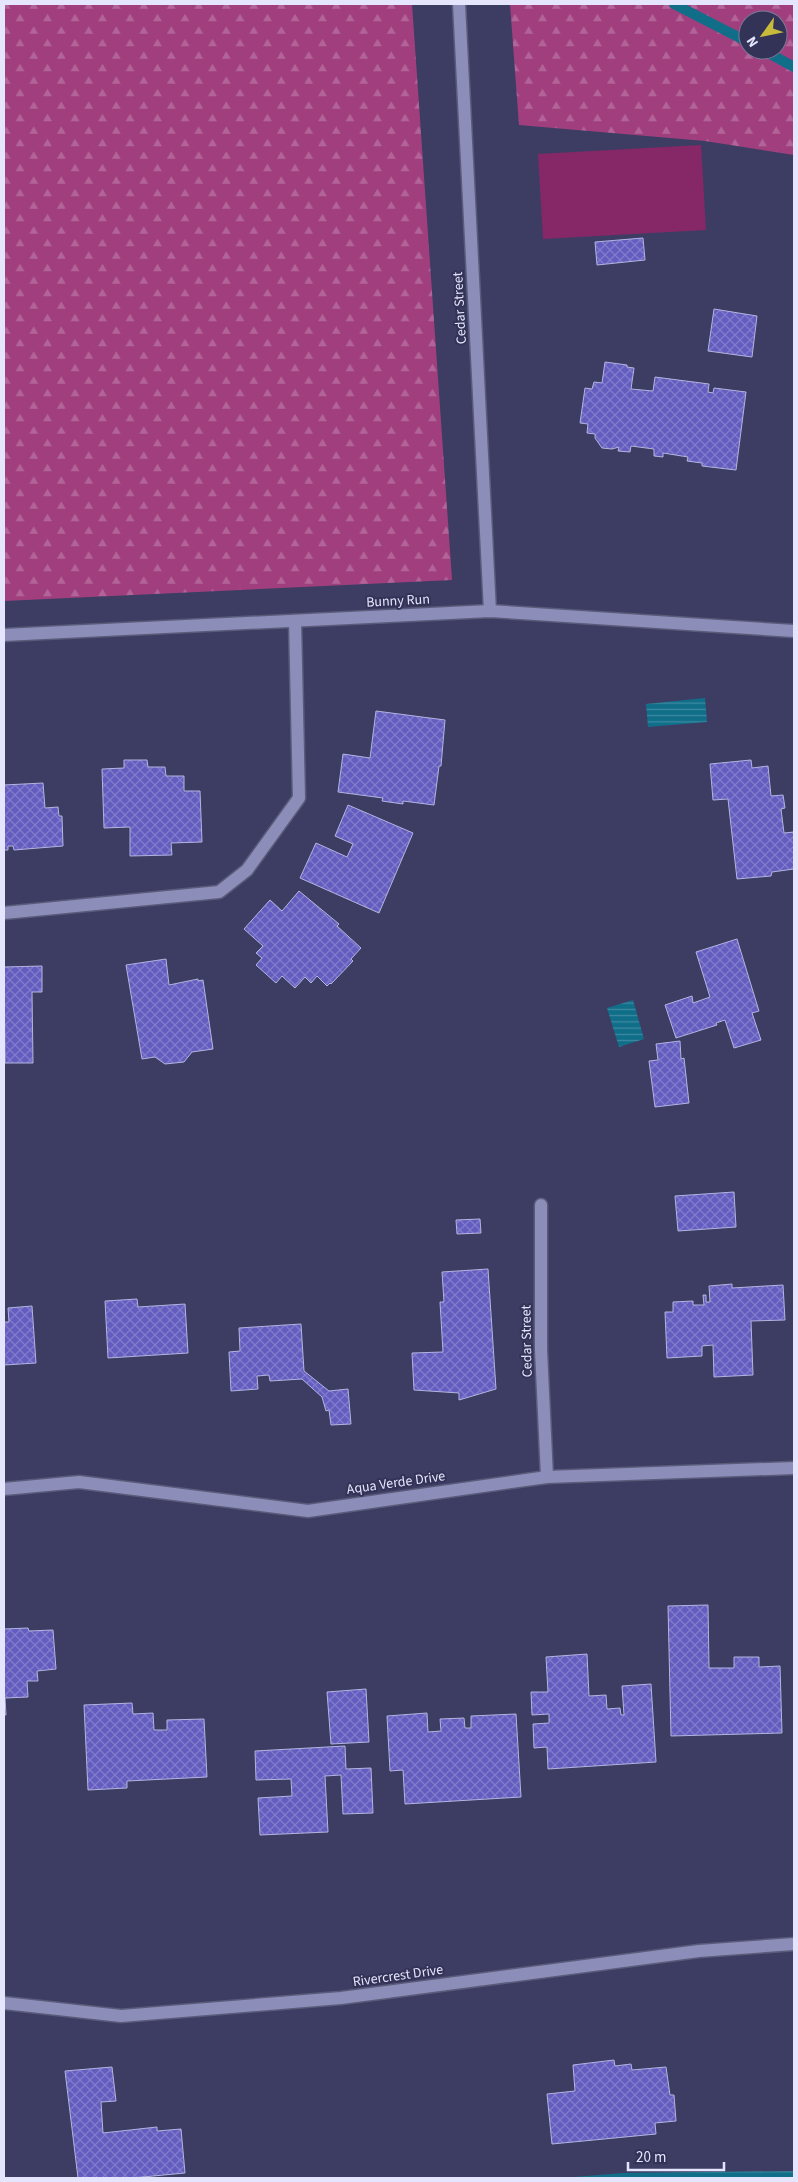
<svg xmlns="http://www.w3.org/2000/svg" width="798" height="2182" font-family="'Source Sans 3',sans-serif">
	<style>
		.green { fill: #862867 }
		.forest { fill: url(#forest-firs); fill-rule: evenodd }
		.water { fill: url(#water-rules) }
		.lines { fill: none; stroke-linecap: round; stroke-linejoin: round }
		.stream { stroke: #106e89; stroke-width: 10 }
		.building { fill: url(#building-cross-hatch); stroke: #b3b4e1 }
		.street-casing { stroke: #5a5a7a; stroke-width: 15 }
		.street { stroke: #8c8db8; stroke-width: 12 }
		.labels { text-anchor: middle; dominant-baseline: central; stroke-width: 4; stroke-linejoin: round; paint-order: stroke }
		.street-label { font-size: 14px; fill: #e5e6fe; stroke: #333257 }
	</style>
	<defs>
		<pattern id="forest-firs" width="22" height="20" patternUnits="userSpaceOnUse" patternTransform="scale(1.25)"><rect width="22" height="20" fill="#a13f7e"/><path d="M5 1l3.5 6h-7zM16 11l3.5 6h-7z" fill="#b26498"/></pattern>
		<pattern id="water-rules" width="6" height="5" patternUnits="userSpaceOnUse" patternTransform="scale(1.25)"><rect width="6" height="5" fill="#106e89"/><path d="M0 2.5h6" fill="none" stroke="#3e8aa1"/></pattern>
		<pattern id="building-cross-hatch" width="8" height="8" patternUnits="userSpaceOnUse" patternTransform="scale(1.25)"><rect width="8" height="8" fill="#645dbf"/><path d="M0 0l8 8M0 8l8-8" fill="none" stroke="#817ccc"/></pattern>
	</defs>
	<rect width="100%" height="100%" fill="#3d3d63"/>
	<polygon class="green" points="701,145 706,230 543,239 538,154"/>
	<g class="forest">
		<polygon points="4,4 412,4 452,580 4,601"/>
		<path d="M510 4H794V155L705 141 519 125ZM748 20H778V50H748Z"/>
	</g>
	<g class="water">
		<polygon points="705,698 707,722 648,727 646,704"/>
		<polygon points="633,1000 644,1039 619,1047 607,1008"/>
		<polygon points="794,2171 794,2178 560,2178 624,2173"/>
	</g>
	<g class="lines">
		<g class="stream">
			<polyline points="674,4 748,42"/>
			<polyline points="763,50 794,67"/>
		</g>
	</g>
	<g class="building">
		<polygon points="643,238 645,260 597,265 595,242"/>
		<polygon points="714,309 757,316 752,357 708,351"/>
		<polygon points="605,362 627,365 627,367 634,368 631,389 653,391 655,377 709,384 708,392 713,393 714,388 746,392 736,470 702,466 702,463 687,461 688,457 663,453 663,457 654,456 654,449 631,446 630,452 618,451 619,447 612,449 602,448 595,438 595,434 587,433 588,424 580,423 585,388 592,389 594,382 602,383"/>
		<polygon points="376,711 445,720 441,766 439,766 434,805 403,801 403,804 382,801 383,798 338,792 343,754 370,758"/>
		<polygon points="124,760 147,760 148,767 165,767 166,776 184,776 184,791 200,791 202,842 171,843 172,855 130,856 130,827 104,828 102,769 124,768"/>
		<polygon points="751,760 752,768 768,766 771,796 783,795 785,808 781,809 784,833 794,832 794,869 772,872 771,876 737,879 728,799 713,800 710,764"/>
		<polygon points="43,783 45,808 58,807 59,816 62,816 63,846 14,850 13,846 8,846 8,850 4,850 4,785"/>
		<polygon points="348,805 413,833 379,913 300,878 316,843 347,857 353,844 335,836"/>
		<polygon points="299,891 339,924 337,926 361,948 351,959 353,961 331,984 330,983 327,986 317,976 311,983 305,977 295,988 282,976 276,983 256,965 262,958 256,953 263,946 244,929 270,900 282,911"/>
		<polygon points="737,939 759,1011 752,1013 761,1040 734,1048 725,1020 716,1023 717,1025 676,1038 665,1005 692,996 693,1003 710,997 696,952"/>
		<polygon points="166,959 169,985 198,979 198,981 203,980 213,1049 192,1052 184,1062 165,1064 155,1057 142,1059 126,965"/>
		<polygon points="42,966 42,992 32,992 33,1063 5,1063 4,967"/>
		<polygon points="680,1041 681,1059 684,1058 689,1103 655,1107 649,1061 658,1060 656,1044"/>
		<polygon points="734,1192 736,1227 678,1231 675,1196"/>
		<polygon points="480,1219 481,1233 457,1234 456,1220"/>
		<polygon points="488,1269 496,1389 459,1400 459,1393 414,1390 412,1353 443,1352 440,1302 444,1302 442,1272"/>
		<polygon points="732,1284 732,1288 783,1285 785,1320 751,1321 753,1375 714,1377 713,1345 702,1346 702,1356 667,1358 665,1312 673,1312 673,1302 693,1301 693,1305 704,1305 703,1295 706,1295 706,1302 710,1302 709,1286"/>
		<polygon points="137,1299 138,1307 185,1304 188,1353 108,1358 105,1301"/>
		<polygon points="32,1306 36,1363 4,1365 4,1322 9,1322 8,1308"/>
		<polygon points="301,1324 304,1371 329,1391 348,1389 351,1424 331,1425 329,1410 326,1411 322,1397 302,1379 270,1381 269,1375 257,1376 258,1389 231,1391 229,1352 240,1351 239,1328"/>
		<polygon points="708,1605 709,1668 734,1668 734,1657 759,1657 759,1667 780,1666 782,1733 671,1736 668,1606"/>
		<polygon points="28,1628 29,1631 53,1630 56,1669 37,1671 38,1681 27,1681 28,1697 5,1698 6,1715 4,1715 4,1629"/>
		<polygon points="587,1654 589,1696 606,1695 607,1709 620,1708 621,1715 624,1715 622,1686 651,1684 656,1762 548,1769 547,1747 534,1748 533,1724 549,1723 549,1714 532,1715 531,1692 548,1692 546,1657"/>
		<polygon points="366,1689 369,1742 331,1744 327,1692"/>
		<polygon points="132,1703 133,1714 153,1713 154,1730 167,1730 167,1720 204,1719 207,1777 127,1781 127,1788 88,1790 84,1705"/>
		<polygon points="427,1713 428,1732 441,1731 440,1719 464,1718 465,1728 471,1728 471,1716 516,1714 521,1797 405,1804 403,1770 390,1771 387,1716"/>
		<polygon points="345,1746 346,1769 371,1768 373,1813 343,1814 341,1775 325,1776 328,1832 260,1835 258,1798 292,1796 291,1779 256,1780 255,1751"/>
		<polygon points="614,2060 615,2066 631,2064 632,2070 666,2067 670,2095 674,2095 676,2121 655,2123 656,2134 552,2144 547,2094 575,2091 573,2065"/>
		<polygon points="112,2067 116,2101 101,2102 103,2133 157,2127 157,2131 181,2129 185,2173 132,2178 78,2178 65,2071"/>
	</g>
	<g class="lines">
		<defs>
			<g id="street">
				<polyline points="459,4 490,611"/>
				<polyline points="4,635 490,611 794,631"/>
				<polyline points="4,913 219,892 247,870 299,798 295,621"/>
				<polyline points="541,1205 541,1350 547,1477"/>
				<polyline points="4,1489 79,1482 308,1511 547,1477 794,1468"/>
				<polyline points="4,2003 121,2016 341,1998 699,1951 794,1944"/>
			</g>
		</defs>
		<use href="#street" class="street-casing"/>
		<use href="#street" class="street"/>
	</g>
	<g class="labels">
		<g class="street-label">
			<text transform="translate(460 308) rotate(-93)">Cedar Street</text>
			<text transform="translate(398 601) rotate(-3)">Bunny Run</text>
			<text transform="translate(527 1341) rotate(-91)">Cedar Street</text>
			<text transform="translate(396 1483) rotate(-8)">Aqua Verde Drive</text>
			<text transform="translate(398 1976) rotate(-8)">Rivercrest Drive</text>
		</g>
	</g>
	<rect width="798" height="2182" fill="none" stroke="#e5e6fe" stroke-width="10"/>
	<g transform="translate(763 35) rotate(237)"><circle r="24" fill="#333257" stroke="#7a7a9a"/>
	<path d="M0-4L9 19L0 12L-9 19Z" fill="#c8bb3b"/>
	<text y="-8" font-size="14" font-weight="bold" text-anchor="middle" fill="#e5e6fe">N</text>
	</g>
	<path d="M628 2162v8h96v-8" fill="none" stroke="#e5e6fe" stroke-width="2.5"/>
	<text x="636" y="2162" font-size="15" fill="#e5e6fe" stroke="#333257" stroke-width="4" paint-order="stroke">20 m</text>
</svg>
